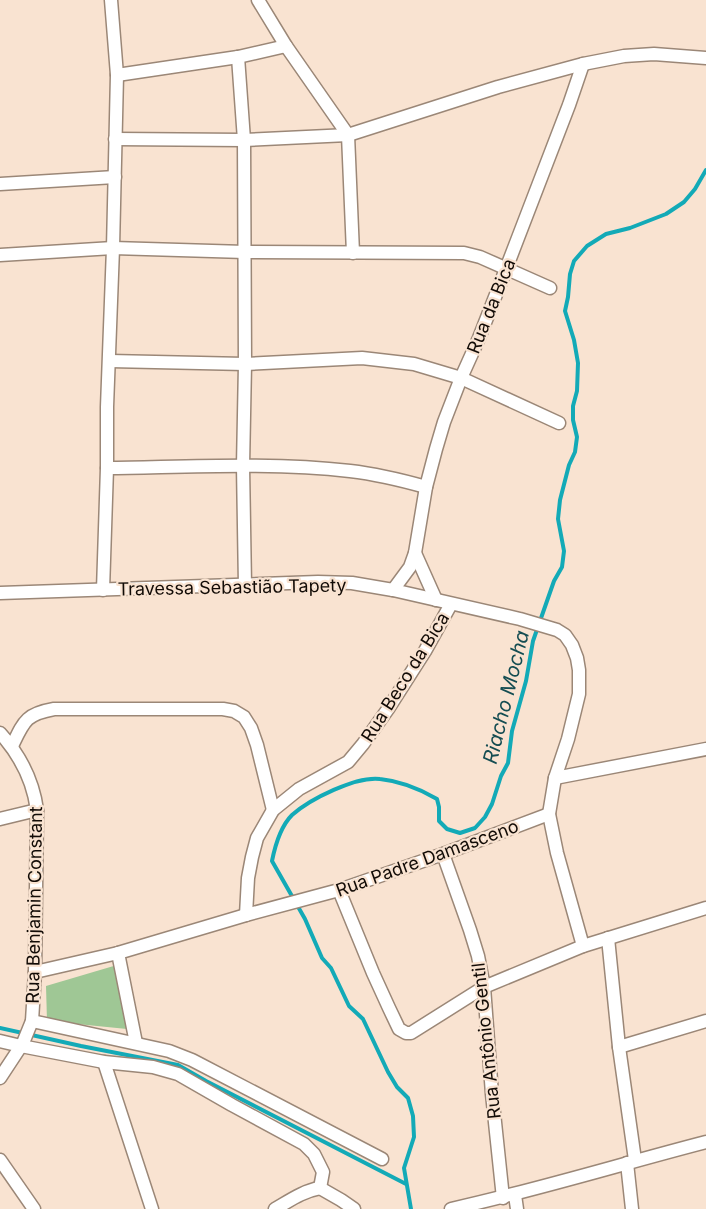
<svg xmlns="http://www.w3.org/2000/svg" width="706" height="1209" font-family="Inter,sans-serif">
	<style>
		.green { fill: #9fc795 }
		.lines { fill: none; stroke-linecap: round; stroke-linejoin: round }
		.stream { stroke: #13aab7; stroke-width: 4 }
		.minor-casing { stroke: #9b8777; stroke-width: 15 }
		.minor { stroke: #fff; stroke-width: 12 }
		.labels { text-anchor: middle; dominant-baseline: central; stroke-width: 4.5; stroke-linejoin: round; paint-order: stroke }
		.street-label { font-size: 18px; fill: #120b06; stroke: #f9e3d1 }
		.water-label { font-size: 20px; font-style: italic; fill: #154d52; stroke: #f9e3d1 }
	</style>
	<rect width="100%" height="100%" fill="#f9e3d1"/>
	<polygon class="green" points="117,965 127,1029 47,1021 46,986"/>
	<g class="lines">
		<g class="stream">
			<polyline points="0,1028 81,1046 178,1065 206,1081 406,1184"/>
			<path d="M411 1209 404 1168 414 1137 413 1116 408 1098 397 1087 388 1072 363 1019 349 1006 331 968 322 958 305 919 272 861C275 846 280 827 292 815 310 799 356 776 380 779 400 781 420 789 437 799L439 807V821L447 829 460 833 475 828 485 817 492 804 501 776 508 763 512 731 526 681 533 641 554 581 562 567 564 551 558 519 560 500 569 465 575 452 577 437 573 420V406L577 391 578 363 574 340 565 311 568 297 570 274 574 261 587 246 606 234 630 228 666 214 684 202 695 189 706 170"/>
		</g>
		<defs>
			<g id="minor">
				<polyline points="258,0 286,46 348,135 353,253"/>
				<polyline points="238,57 244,140 245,364 243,466 245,586"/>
				<polyline points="117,75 238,57 286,46"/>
				<polyline points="115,139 244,140 348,135 498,87 583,64 624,56 654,54 706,58"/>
				<polyline points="0,184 115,177"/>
				<polyline points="0,255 113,248 245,252 464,253 480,257 550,288"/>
				<polyline points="110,361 245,364 362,358 414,364 461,378 559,423"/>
				<path d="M107 468C188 467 270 462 350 471 376 474 401 480 426 487"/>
				<polyline points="415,553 436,600"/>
				<polyline points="103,590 107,468 107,407 113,248 117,75 111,0"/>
				<polyline points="393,590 410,567 415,553 426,487 436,449 444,422 461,378 479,338 506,269 569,105 583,64"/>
				<polyline points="0,593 318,582 352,583 393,590 520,619 557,630 565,635 572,645 577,658 579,670 579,694 568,739 555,778 549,814 557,853 583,946"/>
				<path d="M0 733C20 755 33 780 37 810L35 972 32 1021 23 1043 0 1078"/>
				<path d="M12 746C24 721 26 714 54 709H223L234 711 244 717 251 728 257 745 273 810"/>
				<polyline points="555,778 706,749"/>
				<polyline points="0,819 37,810"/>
				<polyline points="443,854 470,930 478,956 484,987 492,1094 503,1198"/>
				<polyline points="339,890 373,973 389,1008 399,1029 406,1033 411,1033 484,987 583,946 706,908"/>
				<polyline points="246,915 248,878 252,857 257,838 273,810 299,789 348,762 363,744 388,709 425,651 451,604"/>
				<polyline points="608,938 619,1047 635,1160"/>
				<polyline points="118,953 136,1043"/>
				<polyline points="35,972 118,953 246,915 339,890 443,854 549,814"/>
				<polyline points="32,1021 169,1051 192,1060 382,1159"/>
				<polyline points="0,1041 21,1046 104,1062 153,1067 178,1074 232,1105 304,1144 314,1154 323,1172 320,1188"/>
				<polyline points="619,1047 706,1021"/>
				<polyline points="104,1062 152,1209"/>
				<polyline points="0,1160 34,1209"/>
				<polyline points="627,1163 632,1209"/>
				<polyline points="320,1188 341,1200 354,1209"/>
				<polyline points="515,1195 517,1209"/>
				<path d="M275 1209C289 1201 303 1191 320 1188"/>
				<path d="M451 1209C537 1190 621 1164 706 1142"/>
			</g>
		</defs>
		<use href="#minor" class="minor-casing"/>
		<use href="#minor" class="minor"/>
	</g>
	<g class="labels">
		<g class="street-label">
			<text transform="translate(491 306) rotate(-68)">Rua da Bica</text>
			<text transform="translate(232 587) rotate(-1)">Travessa Sebastião Tapety</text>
			<text transform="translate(405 677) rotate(-58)">Rua Beco da Bica</text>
			<text transform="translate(427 858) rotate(-20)">Rua Padre Damasceno</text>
			<text transform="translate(34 905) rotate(-89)">Rua Benjamin Constant</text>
			<text transform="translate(486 1041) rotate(-96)">Rua Antônio Gentil</text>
		</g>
		<g class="water-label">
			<text transform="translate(506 697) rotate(-76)">Riacho Mocha</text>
		</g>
	</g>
</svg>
